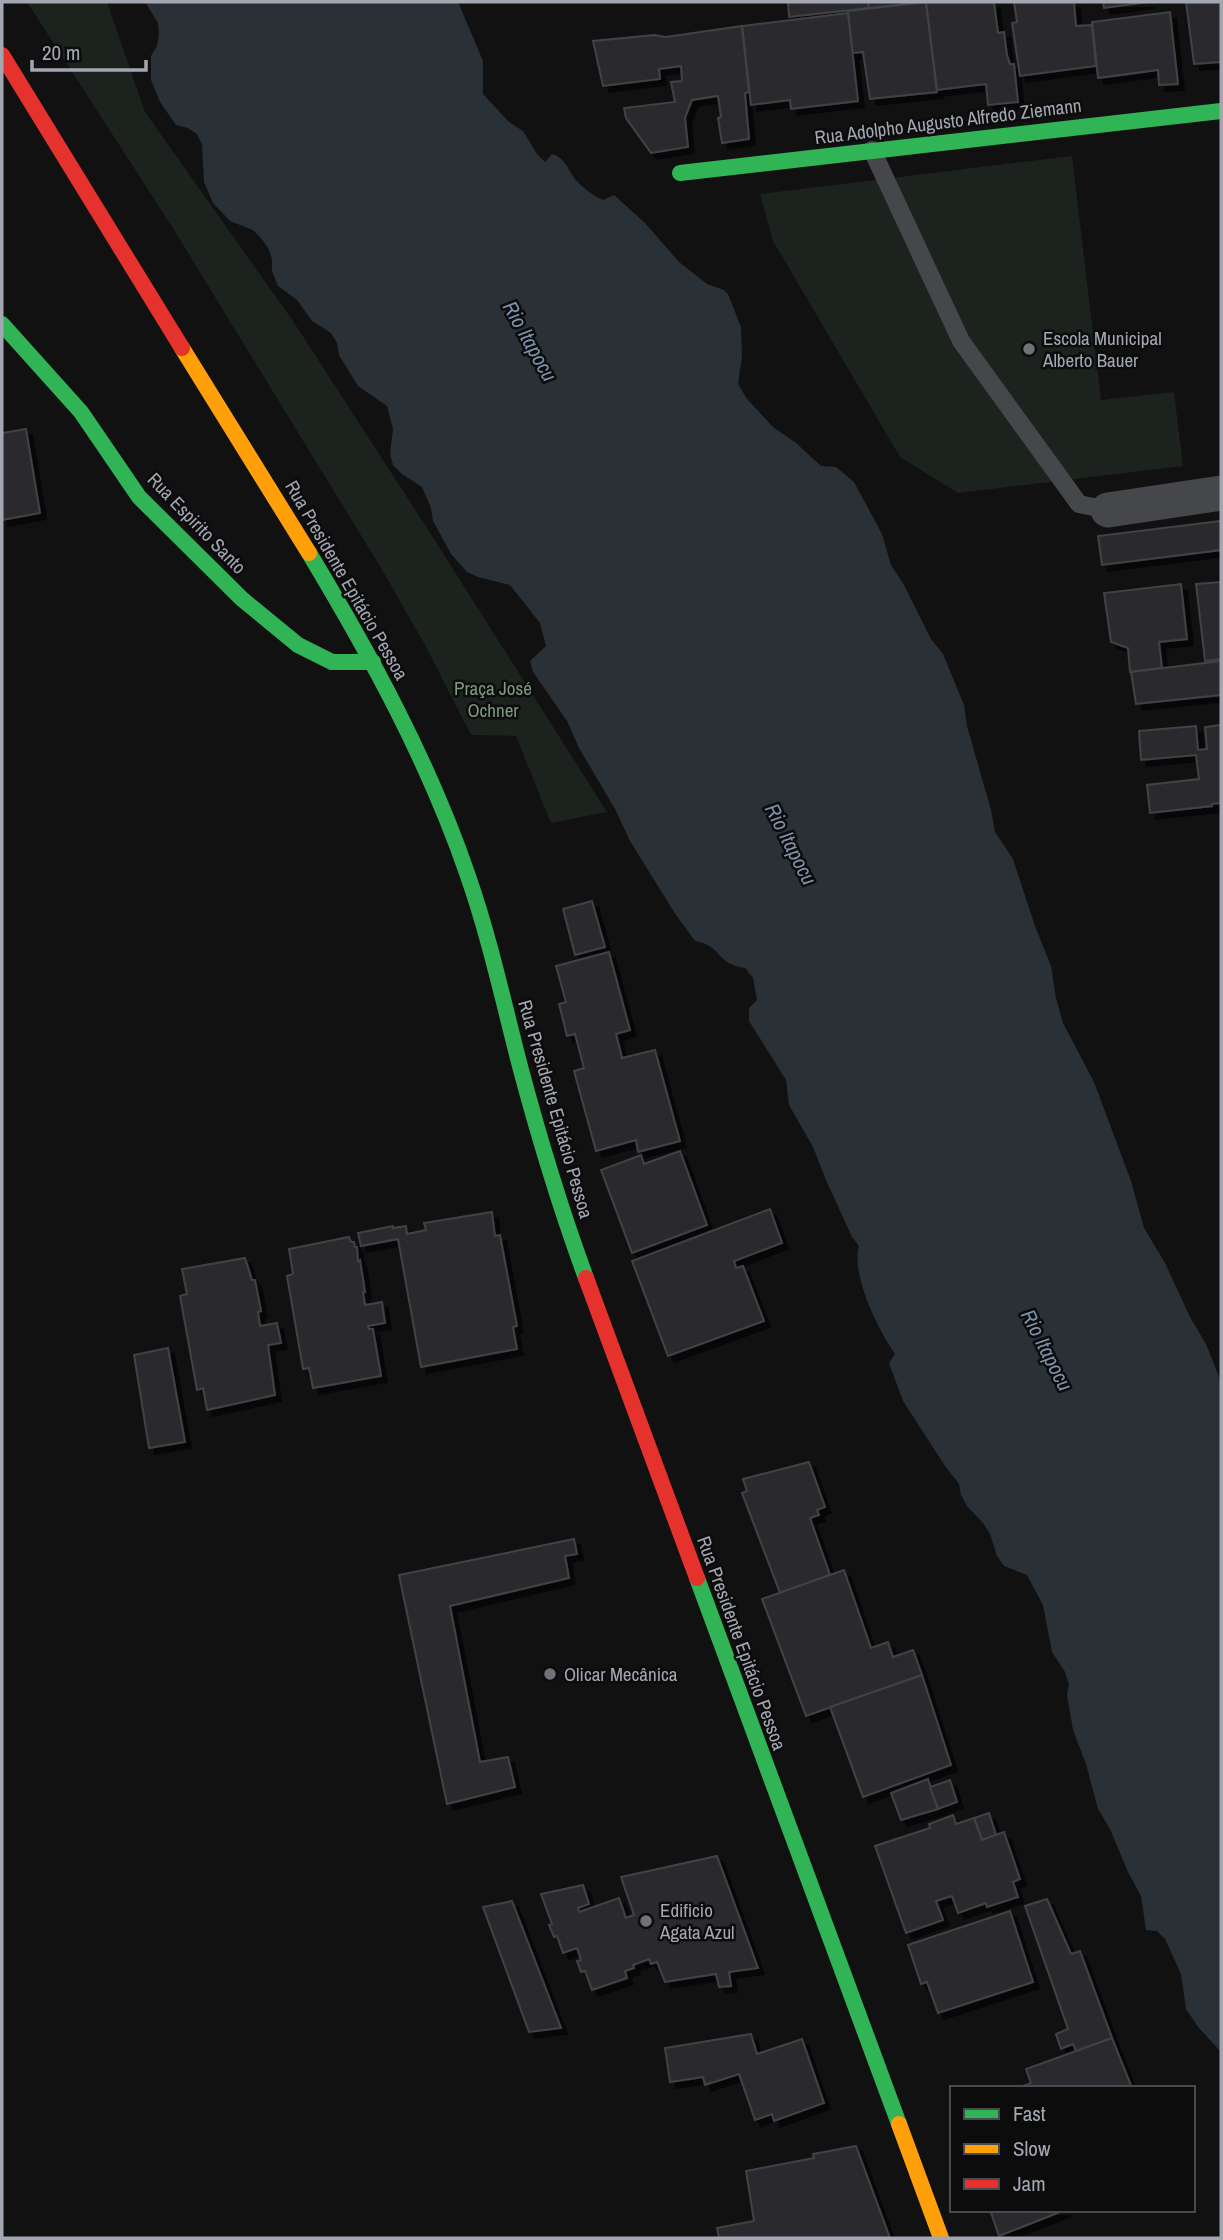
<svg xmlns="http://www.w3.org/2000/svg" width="1223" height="2240" font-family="'Archivo Narrow',sans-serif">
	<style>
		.green { fill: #1c221d }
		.water { fill: #293036 }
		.building { fill: #2c2c2d; stroke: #414245; stroke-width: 2; filter: url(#shadow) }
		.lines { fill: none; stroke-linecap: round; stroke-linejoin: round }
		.lane { stroke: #46474a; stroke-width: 18 }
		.street { stroke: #46474a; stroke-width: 35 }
		.fast { stroke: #30b455; stroke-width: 16 }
		.slow { stroke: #ff9f0a; stroke-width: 16 }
		.jam { stroke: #e5322d; stroke-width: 16 }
		.poi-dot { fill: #70727a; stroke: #0c0c0d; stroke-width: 2.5 }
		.labels { text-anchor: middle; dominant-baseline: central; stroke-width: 5; stroke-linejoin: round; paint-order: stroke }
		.street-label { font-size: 19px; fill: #a3a7b2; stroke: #0c0c0d }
		.poi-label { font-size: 19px; fill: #a3a7b2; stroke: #0c0c0d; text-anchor: start }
		.park-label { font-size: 19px; fill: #7b9c7f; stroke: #0c0c0d }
		.water-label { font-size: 21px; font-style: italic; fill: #7c93ac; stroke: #0c0c0d }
	</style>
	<defs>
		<filter id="shadow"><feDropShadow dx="6" dy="6" stdDeviation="0" flood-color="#0009"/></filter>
	</defs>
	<rect width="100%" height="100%" fill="#111112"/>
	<g class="green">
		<polygon points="27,2 107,2 145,112 293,321 427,528 607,812 551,823 516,736 471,735 426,647 381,568 174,230"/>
		<polygon points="1072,156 1101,400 1174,392 1183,466 958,493 900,457 773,241 760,194"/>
	</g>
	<path class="water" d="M145 2H458L483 61V94L509 122 523 131 537 154 545 162 552 154C564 157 568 169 575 179 583 188 592 195 603 200L614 195 645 223 679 262 707 284 724 290 728 294 741 327 742 356 738 384 747 399 773 427 796 443 821 466 836 467 854 482 882 534 891 565 904 585 931 639 943 654 964 705 967 726 991 810 995 832 1013 859 1035 926 1051 966 1056 998 1063 1023 1094 1082 1131 1181 1144 1228 1165 1263 1190 1317 1206 1344 1221 1382V2052L1199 2028 1186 2009 1181 1974 1165 1939 1157 1931 1146 1930 1141 1896 1128 1872 1110 1829 1098 1809 1086 1764 1073 1730 1067 1695 1069 1684 1065 1672 1052 1652 1043 1605 1027 1575 1004 1566 997 1556 990 1534 983 1523 967 1506 961 1495 959 1484 945 1466 903 1401 889 1363 895 1354C878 1329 851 1276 859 1246L852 1237 826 1180 813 1147 789 1105 786 1080 749 1021V1008L757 1000 753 978 745 968C715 964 722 945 695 941L674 912 630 841 615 809 579 748 567 721 533 672 530 661 546 646 540 623 510 585 478 577 467 572 451 554 433 521 431 508 422 487 402 474 393 465 390 454 393 429 387 406 358 386 339 355 337 343 331 333 312 321 297 300 278 286 272 271V259L268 248 261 238 253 230 230 221 213 203 204 182 202 145 197 134 188 128 176 125 160 102 151 80V56L157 46 159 34 158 23Z"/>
	<g class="building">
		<polygon points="788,2 868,2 869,8 789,17"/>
		<polygon points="868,2 928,2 869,8"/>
		<polygon points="926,2 937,92 870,99 863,52 852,53 848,11"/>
		<polygon points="926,2 994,2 998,33 1004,32 1007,55 1010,64 1014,64 1018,102 988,105 986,84 937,90"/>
		<polygon points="1014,2 1074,2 1076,26 1092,25 1096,66 1020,76 1012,23 1017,22"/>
		<polygon points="1103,2 1149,2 1104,8"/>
		<polygon points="1186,2 1221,2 1221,62 1194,64"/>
		<polygon points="1170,12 1178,84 1159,85 1158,70 1098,78 1092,22"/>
		<polygon points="848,13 858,101 791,109 790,100 751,105 742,26"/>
		<polygon points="742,26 749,92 745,93 749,139 722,143 718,118 721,117 718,96 692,100 685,118 688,147 651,153 626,118 624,108 675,102 671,82 682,81 681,66 659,69 660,79 603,86 593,41 654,35 666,37"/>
		<polygon points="26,429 40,513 2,520 2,433"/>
		<polygon points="1221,521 1221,550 1102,565 1098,536"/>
		<polygon points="1221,582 1221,659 1205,661 1196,584"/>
		<polygon points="1181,584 1187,639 1159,642 1162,668 1130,672 1128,648 1111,642 1104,593"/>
		<polygon points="1221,661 1221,695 1136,704 1131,672"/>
		<polygon points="1221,725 1221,803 1212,804 1212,806 1150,813 1147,785 1199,779 1196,755 1141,760 1139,731 1196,726 1198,750 1207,749 1205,727"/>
		<polygon points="592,901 605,947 575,955 563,909"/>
		<polygon points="609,952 630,1030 616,1034 622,1058 655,1050 680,1141 638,1152 636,1140 596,1151 574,1071 584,1068 575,1034 567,1036 559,1004 566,1002 556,966"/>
		<polygon points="680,1151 707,1225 632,1253 601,1170 641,1155 644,1164"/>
		<polygon points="770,1209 782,1243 734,1261 736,1268 743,1266 764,1321 668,1356 632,1261"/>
		<polygon points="492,1212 495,1236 500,1235 517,1326 513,1327 517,1349 421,1367 398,1239 361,1246 358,1233 393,1226 393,1228 406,1226 407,1234 426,1230 424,1223"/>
		<polygon points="349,1237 351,1242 354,1242 355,1247 357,1247 358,1261 360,1260 365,1292 363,1292 365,1305 382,1302 385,1323 368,1326 369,1329 373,1329 381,1376 313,1388 309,1368 303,1369 287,1276 293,1274 289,1249"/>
		<polygon points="245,1258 252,1280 255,1280 261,1311 258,1312 260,1326 277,1323 281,1343 268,1345 275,1395 207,1410 203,1388 197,1390 180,1296 187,1294 182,1269"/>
		<polygon points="168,1348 185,1442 149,1448 134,1355"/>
		<polygon points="809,1462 825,1507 817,1510 819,1515 810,1518 830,1575 780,1593 742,1493 747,1491 743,1479"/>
		<polygon points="574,1539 577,1554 565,1556 569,1578 450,1606 480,1762 508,1757 515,1787 447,1804 399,1575"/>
		<polygon points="844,1570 871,1648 888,1642 893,1657 913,1650 922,1675 806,1716 762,1599"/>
		<polygon points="922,1675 951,1765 863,1797 830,1707"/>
		<polygon points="928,1779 938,1809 901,1820 891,1793"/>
		<polygon points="950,1780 957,1802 938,1809 930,1787"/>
		<polygon points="989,1813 996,1835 982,1840 974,1818"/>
		<polygon points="953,1815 956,1824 974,1818 982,1840 1004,1832 1020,1879 1013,1882 1018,1897 987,1907 986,1903 958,1913 952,1896 936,1901 943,1920 906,1933 875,1846 930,1828 929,1824"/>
		<polygon points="717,1856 758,1968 729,1972 731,1986 719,1987 716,1974 665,1982 657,1962 651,1964 649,1959 633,1965 634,1968 625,1971 627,1978 592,1990 585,1971 581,1972 577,1961 581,1960 577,1948 563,1953 557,1936 554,1937 549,1925 552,1924 541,1894 583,1885 589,1904 578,1908 579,1912 619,1898 626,1918 634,1915 621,1877"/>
		<polygon points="1047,1899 1071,1954 1080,1951 1112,2038 1076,2051 1073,2044 1061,2049 1056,2034 1068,2029 1025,1906"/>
		<polygon points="512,1901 561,2028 529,2032 483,1907"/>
		<polygon points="1010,1911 1033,1982 938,2013 927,1982 921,1984 908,1945"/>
		<polygon points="751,2034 757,2054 802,2039 824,2103 774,2121 772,2114 755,2120 739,2074 705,2085 703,2077 670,2082 665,2048"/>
		<polygon points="1112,2038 1132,2088 1018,2088 1031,2083 1026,2069"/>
		<polygon points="856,2146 890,2238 719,2238 717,2228 754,2221 746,2171 814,2158 813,2154"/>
		<polygon points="990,2210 1065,2210 999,2236"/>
	</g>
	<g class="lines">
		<polyline class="lane" points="872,150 961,341 1079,504 1108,510"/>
		<polyline class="street" points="1108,510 1221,493"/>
		<g class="fast">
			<polyline points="680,173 1221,111"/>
			<polyline points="2,324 81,412 139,497 242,599 298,645 332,662 373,662"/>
			<path d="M309 553C371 656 429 762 468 876 490 939 504 1005 521 1070 540 1141 561 1210 586 1278"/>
			<polyline points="697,1578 899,2124"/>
		</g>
		<g class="slow">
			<polyline points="182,348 309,553"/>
			<polyline points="899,2124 941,2238"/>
		</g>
		<g class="jam">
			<polyline points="2,55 182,348"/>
			<polyline points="586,1278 697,1578"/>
		</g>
	</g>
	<g class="poi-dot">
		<circle cx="1029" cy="349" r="7"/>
		<circle cx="550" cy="1674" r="7"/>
		<circle cx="646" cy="1921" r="7"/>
	</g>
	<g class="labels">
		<g class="street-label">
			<text transform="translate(948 121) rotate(-7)">Rua Adolpho Augusto Alfredo Ziemann</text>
			<text transform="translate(197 523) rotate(46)">Rua Espirito Santo</text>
			<text transform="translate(347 580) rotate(60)">Rua Presidente Epitácio Pessoa</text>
			<text transform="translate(556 1109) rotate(74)">Rua Presidente Epitácio Pessoa</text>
			<text transform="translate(742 1643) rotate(70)">Rua Presidente Epitácio Pessoa</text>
		</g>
		<g class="poi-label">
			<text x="1043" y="338">Escola Municipal<tspan x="1043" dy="22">Alberto Bauer</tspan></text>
			<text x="564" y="1674">Olicar Mecânica</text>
			<text x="660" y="1910">Edificio<tspan x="660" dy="22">Agata Azul</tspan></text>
		</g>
		<g class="park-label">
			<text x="493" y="688">Praça José<tspan x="493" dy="22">Ochner</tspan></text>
		</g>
		<g class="water-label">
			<text transform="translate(530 341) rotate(61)">Rio Itapocu</text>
			<text transform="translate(791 844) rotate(63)">Rio Itapocu</text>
			<text transform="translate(1047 1350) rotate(63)">Rio Itapocu</text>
		</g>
	</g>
	<rect width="1223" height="2240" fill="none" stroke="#a3a7b2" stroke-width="7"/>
	<rect x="950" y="2086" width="245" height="126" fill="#0c0c0d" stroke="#484a4f" stroke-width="2"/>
	<rect x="964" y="2109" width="35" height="10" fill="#30b455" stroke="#484a4f" stroke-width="2"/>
	<text x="1013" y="2121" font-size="21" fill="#a3a7b2">Fast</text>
	<rect x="964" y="2144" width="35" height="10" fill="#ff9f0a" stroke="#484a4f" stroke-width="2"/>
	<text x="1013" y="2156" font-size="21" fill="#a3a7b2">Slow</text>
	<rect x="964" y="2179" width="35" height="10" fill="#e5322d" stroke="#484a4f" stroke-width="2"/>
	<text x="1013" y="2191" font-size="21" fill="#a3a7b2">Jam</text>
	<path d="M32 60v10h114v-10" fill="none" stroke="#a3a7b2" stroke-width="3.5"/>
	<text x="42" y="60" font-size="21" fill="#a3a7b2" stroke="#0c0c0d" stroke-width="5" paint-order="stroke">20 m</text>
</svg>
